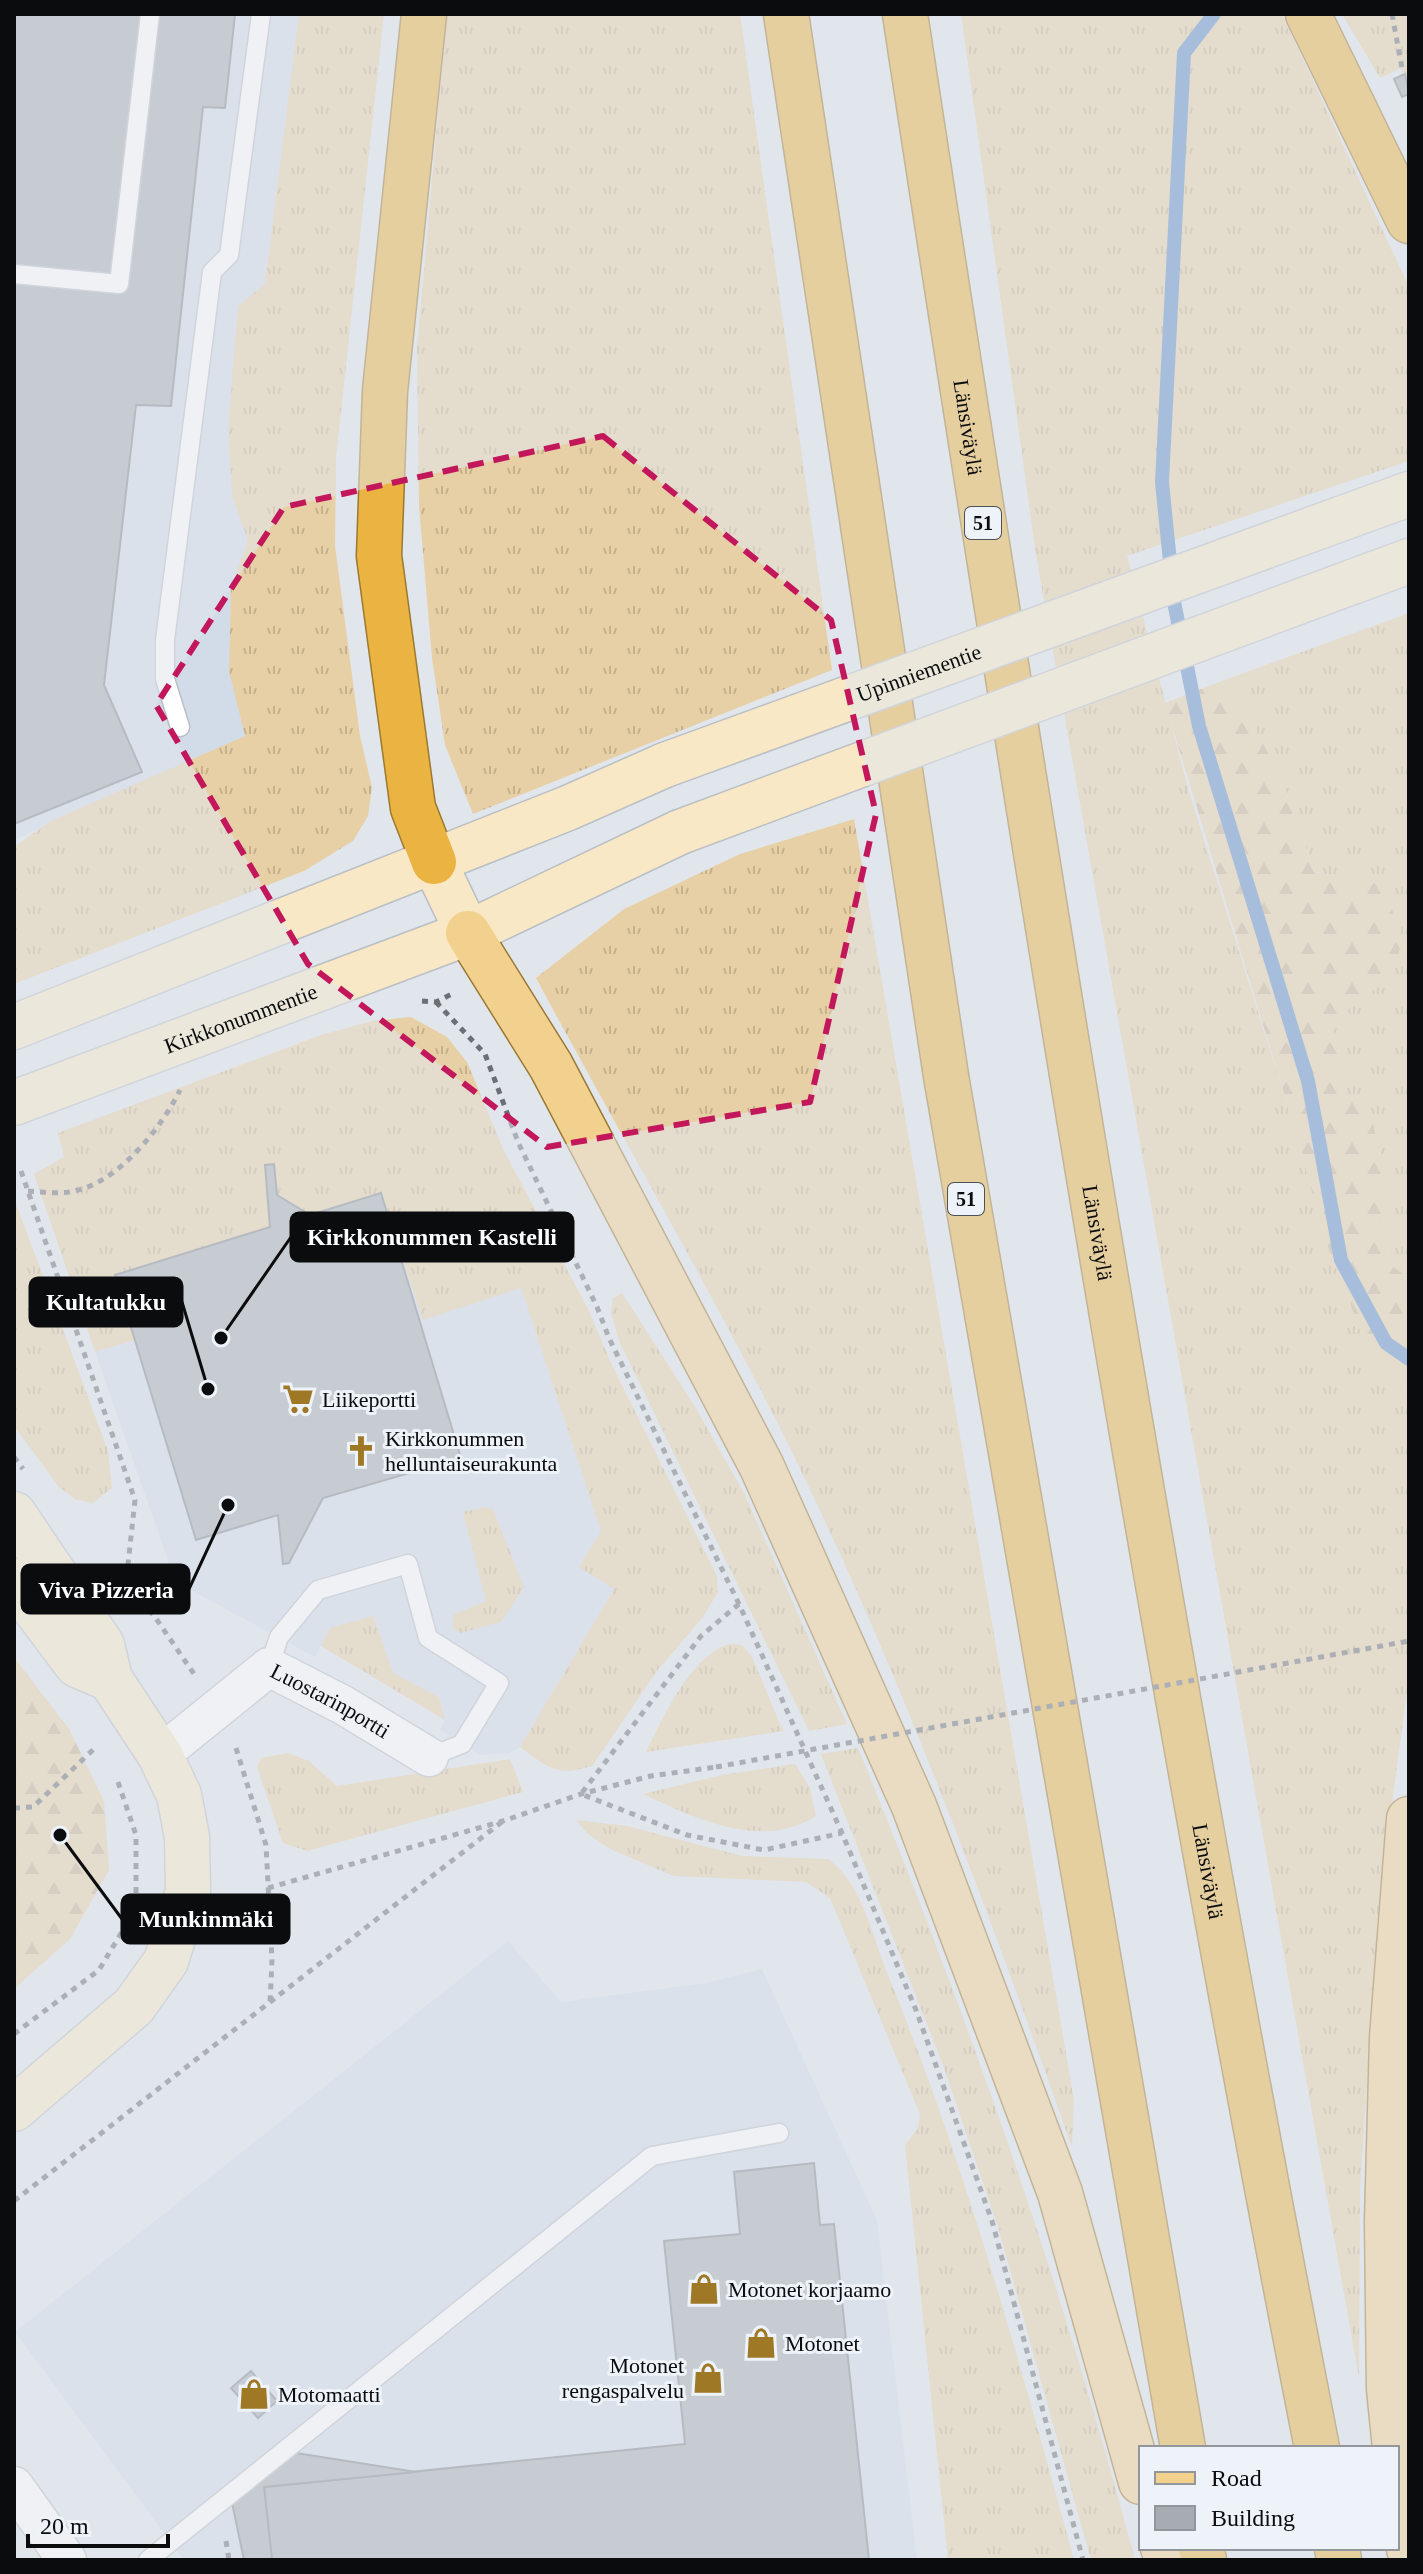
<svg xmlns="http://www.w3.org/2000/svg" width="1423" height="2574" font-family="'Times New Roman',serif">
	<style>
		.built { fill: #d2dce9 }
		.grass { fill: url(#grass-tufts) }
		.forest { fill: url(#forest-firs) }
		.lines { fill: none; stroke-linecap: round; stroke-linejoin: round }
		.stream { stroke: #5f8dc7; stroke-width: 14 }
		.building { fill: #a7acb2; stroke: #82878d; stroke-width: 2 }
		.lane-casing { stroke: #babfc5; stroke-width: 21 }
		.street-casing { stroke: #babfc5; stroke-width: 41 }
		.secondary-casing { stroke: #babfc5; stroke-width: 47 }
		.primary-casing { stroke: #9c7930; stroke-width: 47 }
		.highway-casing { stroke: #9c7930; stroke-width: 47 }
		.path { stroke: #6c6f73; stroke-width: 5; stroke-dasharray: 6 6; stroke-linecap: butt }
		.lane { stroke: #fff; stroke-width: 18 }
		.street { stroke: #fff; stroke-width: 38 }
		.secondary { stroke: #f9e8c6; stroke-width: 44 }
		.primary { stroke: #f2d18e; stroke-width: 44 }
		.highway { stroke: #eab342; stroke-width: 44 }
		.secondary-bridge-casing { stroke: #babfc5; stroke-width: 47; stroke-linecap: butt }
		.path-bridge { stroke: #6c6f73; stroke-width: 5; stroke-dasharray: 6 6; stroke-linecap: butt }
		.secondary-bridge { stroke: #f9e8c6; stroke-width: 44 }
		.marked { fill: none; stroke: #c2185b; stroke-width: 6; stroke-dasharray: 16 10; stroke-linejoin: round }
		.labels { text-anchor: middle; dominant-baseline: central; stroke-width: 6; stroke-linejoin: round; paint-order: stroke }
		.shield { fill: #eef3fa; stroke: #4e5155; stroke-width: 2 }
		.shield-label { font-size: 20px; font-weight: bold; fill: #0a0c0e }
		.street-label { font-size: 22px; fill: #0a0c0e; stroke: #eef3fa }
		.poi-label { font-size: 22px; fill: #0a0c0e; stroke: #eef3fa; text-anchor: start }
		.leader { fill: none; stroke: #0a0c0e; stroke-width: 3 }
		.callout-dot { fill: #0a0c0e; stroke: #eef3fa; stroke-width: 3 }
		.callout { fill: #0a0c0e; stroke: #0a0c0e; stroke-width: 3 }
		.callout-label { font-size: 24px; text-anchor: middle; font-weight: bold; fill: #fff }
	</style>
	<defs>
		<pattern id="grass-tufts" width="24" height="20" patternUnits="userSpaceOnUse" patternTransform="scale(2)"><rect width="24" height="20" fill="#e7d0a6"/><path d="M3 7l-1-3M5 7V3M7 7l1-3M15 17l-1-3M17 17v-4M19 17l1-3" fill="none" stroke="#c5b18e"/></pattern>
		<pattern id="forest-firs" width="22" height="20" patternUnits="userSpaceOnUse" patternTransform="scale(2)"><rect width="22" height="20" fill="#e7d0a6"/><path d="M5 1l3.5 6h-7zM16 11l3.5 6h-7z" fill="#c5b18e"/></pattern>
	</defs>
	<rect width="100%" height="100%" fill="#e1e6ed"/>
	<g class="built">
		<polygon points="14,14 318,14 245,736 14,840"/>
		<polygon points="274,1164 381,1193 521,1288 601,1531 615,1588 520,1747 510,1753 481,1755 440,1730 445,1720 439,1697 393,1674 387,1657 330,1628 315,1657 183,1586 171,1569 95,1352 135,1340 115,1275 270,1227 265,1165"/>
		<polygon points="508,1941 561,2002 706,1983 762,1969 877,2220 917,2560 184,2560 15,2332"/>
	</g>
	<g class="grass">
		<polygon points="299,14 384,14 336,458 335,545 360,736 372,787 368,816 353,841 304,871 14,984 14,847 51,821 245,736 229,671 231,587 248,541 232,495 228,429 238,306 265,284"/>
		<polygon points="447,14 740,14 832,670 473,814 445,745 432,658 419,506 417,348"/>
		<polygon points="961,14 1282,14 1409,287 1409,461 1127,556 1189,792 1297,1136 1324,1237 1370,1355 1409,1389 1409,1675 1379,1902 1360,2190 1359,2378 1036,555"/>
		<polygon points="1342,14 1409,14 1409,83 1401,68 1380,78"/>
		<polygon points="1409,613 1409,1278 1389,1264 1383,1217 1390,1194 1346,1095 1332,1021 1385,982 1384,885 1315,872 1280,774 1227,679"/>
		<path d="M854 819 1074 2100 1072 2147C984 1899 893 1652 774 1416 699 1269 615 1125 536 978L624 909 740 854Z"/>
		<path d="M411 1017 447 1037 467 1062 503 1149 589 1311 611 1363 717 1576 718 1592 703 1617 657 1671 592 1766C556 1777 549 1768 520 1747L614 1589 579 1567 601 1531 521 1288 423 1320 381 1193 310 1215 277 1195 274 1164 266 1165 270 1227 116 1275 135 1340 95 1352 34 1174 64 1157 58 1133 321 1035 372 1021Z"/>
		<polygon points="14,1198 108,1451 112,1488 93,1503 76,1500 59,1487 14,1426"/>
		<polygon points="622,1293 694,1405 744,1493 847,1724 809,1731 620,1343 611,1313 613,1298"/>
		<polygon points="485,1507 493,1509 524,1587 501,1622 460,1633 453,1628 453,1615 486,1601 463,1512"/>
		<polygon points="373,1616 393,1673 439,1697 445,1720 321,1646 330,1628"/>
		<path d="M729 1644 742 1645 752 1657 783 1731 646 1752C663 1718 690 1656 729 1644Z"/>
		<path d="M858 1748C967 2013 1062 2283 1135 2560H1091L998 2227 943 2065 821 1754Z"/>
		<polygon points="288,1753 309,1761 337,1786 510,1759 523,1792 307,1851 283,1843 257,1767 261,1758"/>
		<path d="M795 1764 810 1788 816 1816C761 1851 695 1818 643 1794L722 1775Z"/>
		<path d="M576 1820 627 1826 742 1856 828 1859C861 1882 872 1934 886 1970 965 2162 1019 2360 1074 2560H948L905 2145 918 2128 920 2114 830 1898 806 1882 674 1876 612 1850 588 1834Z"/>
	</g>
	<g class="forest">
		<polygon points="1227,679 1280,774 1315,872 1384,885 1403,943 1385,982 1332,1021 1346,1094 1369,1108 1390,1194 1383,1217 1389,1264 1409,1278 1409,1389 1370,1355 1324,1237 1297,1136 1165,703"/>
		<polygon points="14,1657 69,1729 104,1801 109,1870 70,1939 14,1989"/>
	</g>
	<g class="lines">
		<polyline class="stream" points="1214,14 1184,53 1162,482 1174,602 1199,726 1308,1081 1341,1260 1386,1343 1409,1359"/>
	</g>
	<g class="building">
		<polygon points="14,14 235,14 225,108 203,107 171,406 136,405 104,685 142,772 14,824"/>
		<polygon points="1405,74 1409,94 1402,97 1394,79"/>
		<polygon points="274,1164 277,1195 310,1215 381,1193 461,1458 323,1498 289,1563 283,1564 278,1515 196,1540 115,1275 270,1227 265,1165"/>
		<polygon points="814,2163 820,2225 834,2224 869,2560 272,2560 264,2487 685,2444 664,2241 740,2234 734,2172"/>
		<polygon points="251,2371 277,2401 258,2418 231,2388"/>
		<polygon points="290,2452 416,2472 264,2487 272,2560 244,2560 231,2498"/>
	</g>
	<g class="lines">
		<defs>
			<g id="lane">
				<polyline points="14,274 119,284 150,14"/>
				<polyline points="180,727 165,679 165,640 212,272 229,255 261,14"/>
				<polyline points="269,1667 279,1637 318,1590 408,1564 428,1638 499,1683 462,1744 429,1757"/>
				<polyline points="148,2560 652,2156 779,2133"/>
			</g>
			<g id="street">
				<path id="s1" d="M160 1755 269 1667 343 1705 429 1757"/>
				<polyline points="14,2486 67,2560"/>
			</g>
			<g id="secondary">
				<polyline points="1343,518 1409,494"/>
				<polyline points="1352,582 1409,561"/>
				<polyline points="434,862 468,933"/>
				<polyline points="14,1027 568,808 665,765"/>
				<path id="s2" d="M14 1103 468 933 680 832"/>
				<polyline points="14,1514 102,1645 110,1679 160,1755 179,1795 187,1837 188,1891 166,1961 134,2006 14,2109"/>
				<polyline points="14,1581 77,1665 110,1679"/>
			</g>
			<g id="primary">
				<polyline points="468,933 551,1066 762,1467 914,1806 1060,2193 1141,2482"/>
				<polyline points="1395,2448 1389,2389 1387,2221 1392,2038 1409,1819"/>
				<polyline points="1397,2463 1409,2549"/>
				<polyline points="1163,2548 1172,2560"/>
			</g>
			<g id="highway">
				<polyline points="424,14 385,391 379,556 413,808 434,862"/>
				<polyline points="786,14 946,1076 1183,2448"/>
				<path id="s3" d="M905 14C1029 827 1159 1641 1317 2448"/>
				<polyline points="1308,14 1409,221"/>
				<polyline points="1201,2548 1204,2560"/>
				<polyline points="1337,2548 1339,2560"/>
			</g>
		</defs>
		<use href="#lane" class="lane-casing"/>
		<use href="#street" class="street-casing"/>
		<use href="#secondary" class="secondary-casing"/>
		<use href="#primary" class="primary-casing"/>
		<use href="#highway" class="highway-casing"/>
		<g class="path">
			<polyline points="1392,14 1402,68"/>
			<polyline points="422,1001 436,1002 454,993"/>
			<polyline points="436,1002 485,1054 518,1142 597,1307 609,1338 739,1604 842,1833 916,2010 992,2221 1083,2560"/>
			<polyline points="21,1171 135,1500 126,1583 183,1586"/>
			<path d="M28 1191C45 1192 62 1195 78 1190 120 1180 162 1127 180 1090"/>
			<polyline points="14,1457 23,1469"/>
			<polyline points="108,1566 155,1617 194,1674"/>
			<polyline points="739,1604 701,1636 581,1794 687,1835 764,1850 842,1833"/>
			<polyline points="236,1748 266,1845 272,1960 270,2004"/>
			<polyline points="118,1782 136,1835 136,1893"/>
			<polyline points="14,1808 33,1807 97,1746"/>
			<polyline points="268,1888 503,1821 581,1794 651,1776 716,1767"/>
			<polyline points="14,2034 99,1970 126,1925"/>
			<polyline points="14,2201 503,1821"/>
			<polyline points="226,2541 229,2560"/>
		</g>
		<use href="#lane" class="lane"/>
		<use href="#street" class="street"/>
		<use href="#secondary" class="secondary"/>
		<use href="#primary" class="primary"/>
		<use href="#highway" class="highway"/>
		<defs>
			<g id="secondary-bridge">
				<path id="s4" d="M665 765 1343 518"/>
				<polyline points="680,832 1352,582"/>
			</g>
		</defs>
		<use href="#secondary-bridge" class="secondary-bridge-casing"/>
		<polyline class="path-bridge" points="716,1767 1409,1641"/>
		<use href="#secondary-bridge" class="secondary-bridge"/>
	</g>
	<path d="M0 0H1423V2574H0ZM603 436 831 620 876 814 810 1102 547 1147 308 964 156 705 284 507Z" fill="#e1e6ed" fill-opacity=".55" fill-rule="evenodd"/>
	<path class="marked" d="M603 436 831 620 876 814 810 1102 547 1147 308 964 156 705 284 507Z"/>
	<defs>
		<symbol id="supermarket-bare" viewBox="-9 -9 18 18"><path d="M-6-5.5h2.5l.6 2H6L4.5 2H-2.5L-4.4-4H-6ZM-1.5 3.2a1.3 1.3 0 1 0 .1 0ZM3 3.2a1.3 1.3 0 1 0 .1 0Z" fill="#9f7826" stroke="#eef3fa" stroke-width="2.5" paint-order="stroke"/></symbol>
		<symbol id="church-bare" viewBox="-9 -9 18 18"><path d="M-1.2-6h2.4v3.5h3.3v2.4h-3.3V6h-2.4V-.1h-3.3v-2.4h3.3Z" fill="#9f7826" stroke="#eef3fa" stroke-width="2.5" paint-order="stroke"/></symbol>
		<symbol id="shop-bare" viewBox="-9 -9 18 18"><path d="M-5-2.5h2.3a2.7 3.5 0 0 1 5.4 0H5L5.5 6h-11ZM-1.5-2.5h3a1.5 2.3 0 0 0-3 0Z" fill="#9f7826" stroke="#eef3fa" stroke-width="2.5" paint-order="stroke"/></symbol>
	</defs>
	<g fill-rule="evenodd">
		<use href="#supermarket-bare" x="276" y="1377" width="44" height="44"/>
		<use href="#church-bare" x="339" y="1429" width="44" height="44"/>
		<use href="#shop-bare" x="682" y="2267" width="44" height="44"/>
		<use href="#shop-bare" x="739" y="2321" width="44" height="44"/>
		<use href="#shop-bare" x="686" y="2356" width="44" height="44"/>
		<use href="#shop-bare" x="232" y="2372" width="44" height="44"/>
	</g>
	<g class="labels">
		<g class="shield">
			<rect x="965" y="507" width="36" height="32" rx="6"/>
			<rect x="948" y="1183" width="36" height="32" rx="6"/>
		</g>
		<g class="shield-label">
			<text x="983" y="523">51</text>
			<text x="966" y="1199">51</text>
		</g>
		<g class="street-label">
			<text stroke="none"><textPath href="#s3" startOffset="418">Länsiväylä</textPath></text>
			<text stroke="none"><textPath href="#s4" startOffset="270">Upinniementie</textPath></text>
			<text stroke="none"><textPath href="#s2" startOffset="242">Kirkkonummentie</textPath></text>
			<text stroke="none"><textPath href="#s3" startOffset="1234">Länsiväylä</textPath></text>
			<text stroke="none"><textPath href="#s1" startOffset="210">Luostarinportti</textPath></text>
			<text stroke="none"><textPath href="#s3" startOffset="1882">Länsiväylä</textPath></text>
		</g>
		<g class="poi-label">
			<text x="322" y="1399">Liikeportti</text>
			<text x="385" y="1438">Kirkkonummen<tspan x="385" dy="25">helluntaiseurakunta</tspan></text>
			<text x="728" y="2289">Motonet korjaamo</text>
			<text x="785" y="2343">Motonet</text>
			<text x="684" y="2365" text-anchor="end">Motonet<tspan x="684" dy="25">rengaspalvelu</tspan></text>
			<text x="278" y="2394">Motomaatti</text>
		</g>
	</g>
	<path class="leader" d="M221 1338L291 1237M208 1389L182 1302M228 1505L189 1589M60 1835L122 1919"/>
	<g class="callout-dot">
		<circle cx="221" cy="1338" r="8"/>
		<circle cx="208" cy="1389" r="8"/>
		<circle cx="228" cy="1505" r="8"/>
		<circle cx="60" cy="1835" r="8"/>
	</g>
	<g class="callout">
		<rect x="291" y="1213" width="282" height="48" rx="8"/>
		<rect x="30" y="1278" width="152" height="48" rx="8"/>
		<rect x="22" y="1565" width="167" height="48" rx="8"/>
		<rect x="122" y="1895" width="167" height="48" rx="8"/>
	</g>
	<g class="callout-label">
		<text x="432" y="1245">Kirkkonummen Kastelli</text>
		<text x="106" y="1310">Kultatukku</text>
		<text x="106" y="1598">Viva Pizzeria</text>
		<text x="206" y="1927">Munkinmäki</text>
	</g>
	<rect width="1423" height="2574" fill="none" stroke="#0a0c0e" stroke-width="32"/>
	<rect x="1139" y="2446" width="260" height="104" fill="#eef3fa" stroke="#93979c" stroke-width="2"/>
	<rect x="1155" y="2472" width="40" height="12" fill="#f2d18e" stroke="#93979c" stroke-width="2"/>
	<text x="1211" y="2486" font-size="24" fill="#0a0c0e">Road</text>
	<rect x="1155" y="2506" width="40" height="24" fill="#a7acb2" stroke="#93979c" stroke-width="2"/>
	<text x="1211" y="2526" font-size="24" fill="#0a0c0e">Building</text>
	<path d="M28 2534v12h140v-12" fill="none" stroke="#0a0c0e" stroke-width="4"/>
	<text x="40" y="2534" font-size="24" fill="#0a0c0e" stroke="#eef3fa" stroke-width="6" paint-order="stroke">20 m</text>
</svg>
